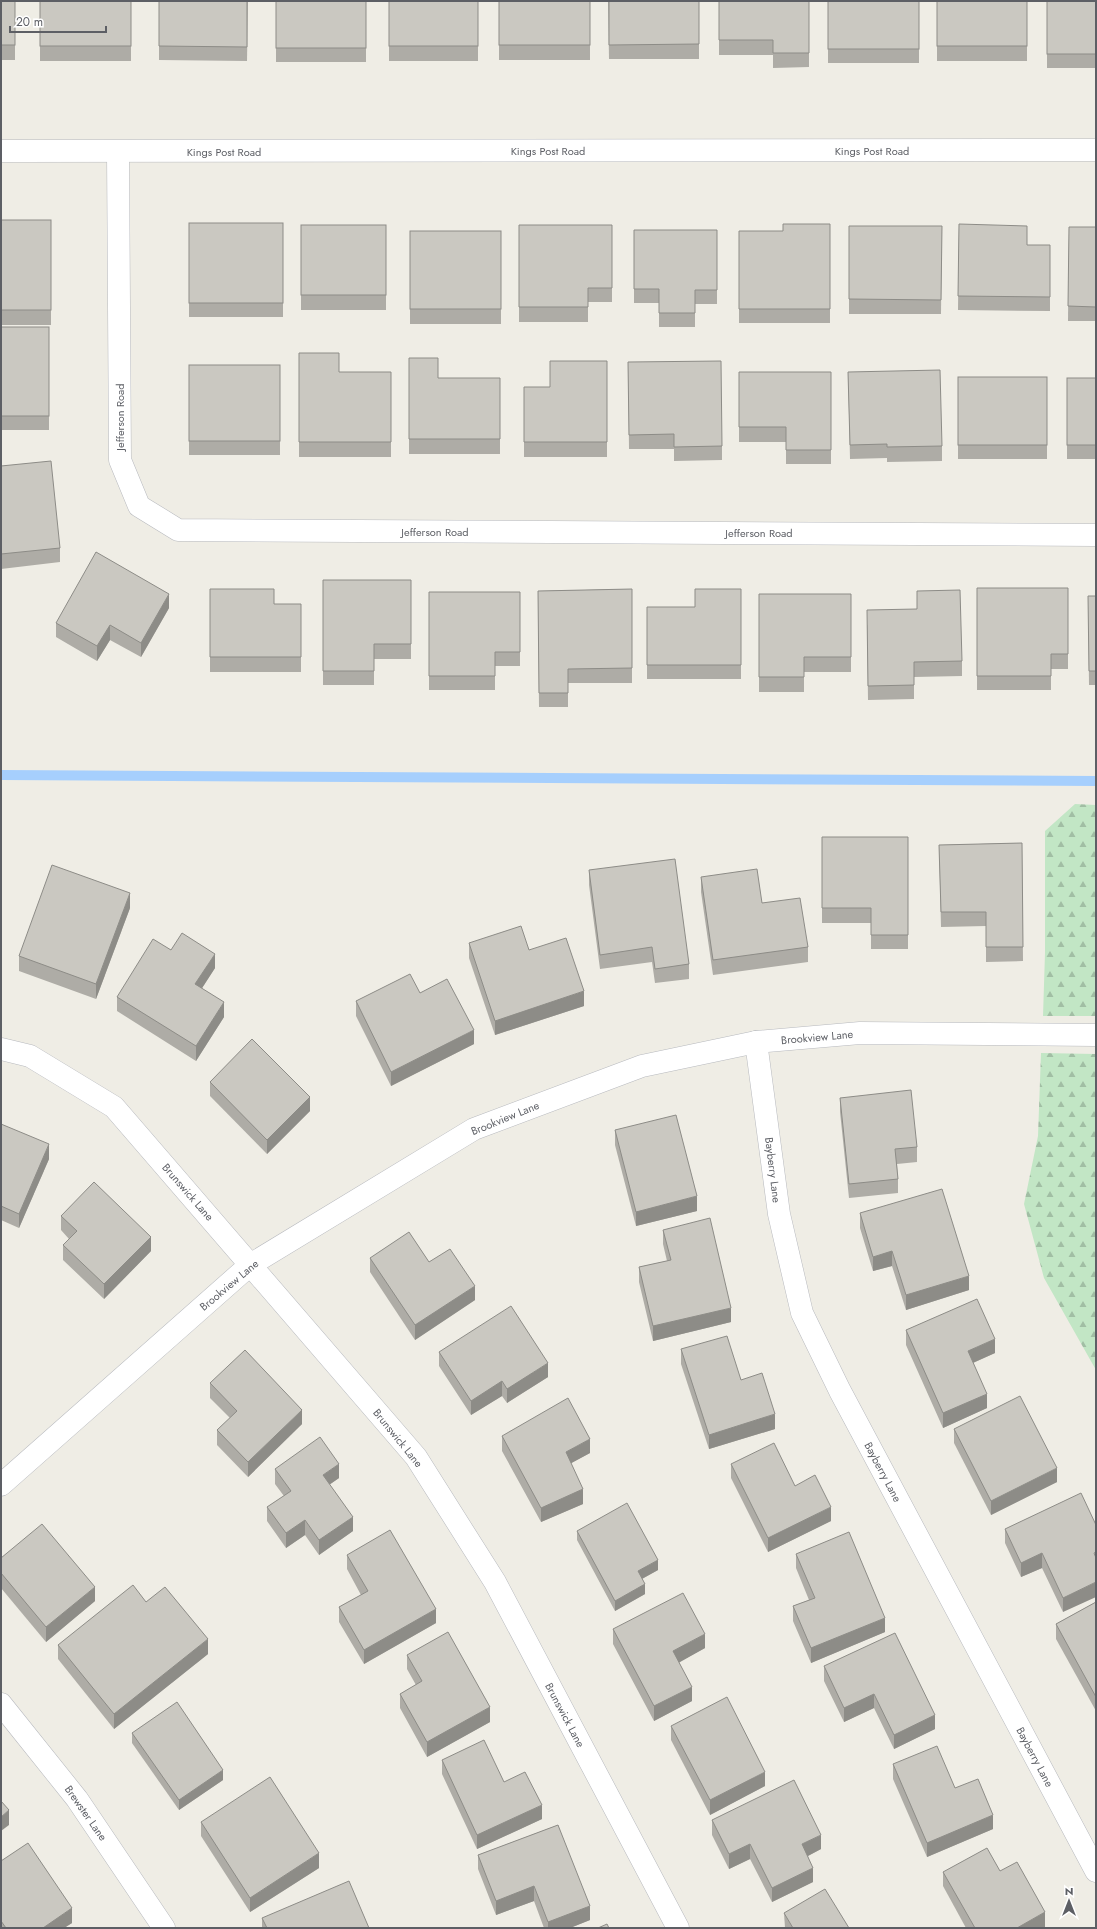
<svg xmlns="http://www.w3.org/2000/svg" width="1097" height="1929" font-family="Jost,sans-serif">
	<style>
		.forest { fill: url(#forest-firs) }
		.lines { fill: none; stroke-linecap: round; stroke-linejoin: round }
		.stream { stroke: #a6cffd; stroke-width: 10 }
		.street-casing { stroke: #b7b9be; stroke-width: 23 }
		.street { stroke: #fff; stroke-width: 22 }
		.wall { fill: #aeaca6 }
		.shaded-wall { fill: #8d8c87 }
		.building { fill: #cac8c1; stroke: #8d8c87 }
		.labels { text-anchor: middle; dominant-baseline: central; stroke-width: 3.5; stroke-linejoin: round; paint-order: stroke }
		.street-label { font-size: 11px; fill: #5d5f65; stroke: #fff }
	</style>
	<defs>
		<pattern id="forest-firs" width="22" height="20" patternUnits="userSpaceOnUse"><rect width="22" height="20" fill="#c2e6c5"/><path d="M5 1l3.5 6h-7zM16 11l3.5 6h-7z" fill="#a1bea4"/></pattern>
	</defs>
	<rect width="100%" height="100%" fill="#efede5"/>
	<g class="forest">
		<polygon points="1075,804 1096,805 1096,1016 1043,1016 1045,953 1045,831"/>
		<polygon points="1041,1053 1096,1054 1096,1370 1044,1278 1024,1204 1038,1136"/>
	</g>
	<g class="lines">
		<polyline class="stream" points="1,775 1096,781"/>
		<defs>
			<g id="street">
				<polyline points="1,151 1096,150"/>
				<polyline points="118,152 120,460 139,506 178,530 1096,535"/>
				<polyline points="756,1042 779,1214 802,1313 840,1391 1096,1871"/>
				<polyline points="1,1049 30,1056 114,1107 416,1457 495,1582 678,1928"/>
				<polyline points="1,1485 250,1265 474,1129 642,1066 756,1042 860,1033 1096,1035"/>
				<polyline points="1,1704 77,1799 164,1928"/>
			</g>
		</defs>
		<use href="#street" class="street-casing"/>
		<use href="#street" class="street"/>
	</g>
	<g class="wall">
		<rect x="1" y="1" width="14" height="59"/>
		<rect x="40" y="1" width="91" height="60"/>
		<polygon points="159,1 248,1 247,61 159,60"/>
		<rect x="276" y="1" width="90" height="61"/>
		<rect x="389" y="1" width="89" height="60"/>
		<rect x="499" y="1" width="91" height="59"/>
		<polygon points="608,1 699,1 699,59 609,59"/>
		<polygon points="719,1 809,1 809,67 773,68 773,55 719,55"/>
		<rect x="828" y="1" width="91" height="62"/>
		<rect x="937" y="1" width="90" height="60"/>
		<rect x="1047" y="1" width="49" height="67"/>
		<rect x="1" y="220" width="50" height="105"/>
		<rect x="189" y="223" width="94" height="94"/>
		<polygon points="830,224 830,323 739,323 739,231 783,231"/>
		<polygon points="959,224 1027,245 1050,245 1050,311 958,310"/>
		<rect x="301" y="225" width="85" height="85"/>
		<polygon points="519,225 612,225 612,302 588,302 588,322 519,322"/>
		<polygon points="849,226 942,226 941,314 849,314"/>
		<polygon points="1069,227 1096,227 1096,321 1068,321"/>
		<polygon points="634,230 717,230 717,304 695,304 695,327 659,327 659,303 634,303"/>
		<rect x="410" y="231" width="91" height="93"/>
		<rect x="1" y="327" width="48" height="103"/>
		<polygon points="299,353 339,372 391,372 391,457 299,457"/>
		<polygon points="409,358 438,378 500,378 500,454 409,454"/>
		<polygon points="607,361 607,457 524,457 524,387 550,387"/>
		<polygon points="628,362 722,446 722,460 674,461 674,449 629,449"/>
		<rect x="189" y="365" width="91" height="90"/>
		<polygon points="739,372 831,372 831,464 786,464 786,442 739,442"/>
		<polygon points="848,372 942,446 942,461 887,462 887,458 850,459"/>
		<rect x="958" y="377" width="89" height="82"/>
		<rect x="1067" y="378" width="29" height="81"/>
		<polygon points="1,466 60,548 60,562 1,569"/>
		<polygon points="323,580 411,580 411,659 374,659 374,685 323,685"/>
		<polygon points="977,588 1068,588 1068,669 1051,669 1051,690 977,690"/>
		<polygon points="210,589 274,604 301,604 301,672 210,672"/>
		<polygon points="632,589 632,683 568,683 568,707 539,707 538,591"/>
		<polygon points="741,589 741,679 647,679 647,607 695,607"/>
		<polygon points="429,592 520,592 520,666 495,666 495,690 429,690"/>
		<polygon points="759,594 851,594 851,672 804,672 804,692 759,692"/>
		<polygon points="1088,596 1096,596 1096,685 1089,685"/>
		<polygon points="169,608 141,657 110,640 97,661 56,637 56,623"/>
		<polygon points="867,625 962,661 962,676 914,677 914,699 868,700"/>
		<polygon points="822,837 908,837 908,949 871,949 871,923 822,923"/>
		<polygon points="1022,843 1023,961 986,962 986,926 941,927 939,845"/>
		<polygon points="589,870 689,964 689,979 655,983 652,962 600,969 589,885"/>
		<polygon points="701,877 762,903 808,947 808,962 713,975 701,892"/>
		<polygon points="130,908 96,999 19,971 19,956"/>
		<polygon points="469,943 529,950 584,1006 495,1035 469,958"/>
		<polygon points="171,950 215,968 202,988 224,1017 196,1061 117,1011 117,997"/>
		<polygon points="420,993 474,1044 391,1086 356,1016 356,1001"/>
		<polygon points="210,1082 310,1111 267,1154 210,1096"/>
		<polygon points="840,1098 917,1147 917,1162 897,1164 898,1179 898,1193 849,1198 840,1112"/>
		<polygon points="1,1124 49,1159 19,1228 1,1220"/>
		<polygon points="615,1130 697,1211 636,1226 615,1145"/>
		<polygon points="860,1213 969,1290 906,1310 892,1266 873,1271 860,1228"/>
		<polygon points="61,1216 151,1251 104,1299 63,1260 63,1245 69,1239 61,1230"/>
		<polygon points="663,1230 731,1322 653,1341 639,1282 639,1267 667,1261 663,1244"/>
		<polygon points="370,1258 429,1262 475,1300 415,1340 370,1272"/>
		<polygon points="906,1330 995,1353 973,1363 987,1408 943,1428 906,1345"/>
		<polygon points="681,1349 741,1380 775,1429 709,1449 681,1364"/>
		<polygon points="439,1352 548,1377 507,1403 502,1396 471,1415 439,1366"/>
		<polygon points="210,1383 302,1424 248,1477 217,1445 217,1430 230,1418 210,1398"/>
		<polygon points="954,1429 1057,1482 991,1515 954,1443"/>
		<polygon points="502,1436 590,1453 571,1463 583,1504 541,1522 502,1451"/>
		<polygon points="731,1464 831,1521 768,1552 731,1478"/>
		<polygon points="275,1469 339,1478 329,1485 353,1531 319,1555 305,1535 286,1548 267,1521 267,1507 284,1496 275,1484"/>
		<polygon points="1096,1525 1063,1612 1042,1568 1021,1577 1005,1543 1005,1529"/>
		<polygon points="577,1531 658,1570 642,1579 645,1594 615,1611 577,1540"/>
		<polygon points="796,1554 885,1632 811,1663 793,1621 793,1606 809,1600 796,1568"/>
		<polygon points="347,1555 436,1623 364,1664 339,1622 339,1607 361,1595 347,1569"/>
		<polygon points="1,1558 95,1601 46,1642 1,1588"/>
		<polygon points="146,1602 208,1654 114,1729 58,1659 58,1645"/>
		<polygon points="1096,1602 1096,1711 1056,1639 1056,1624"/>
		<polygon points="613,1629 705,1648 679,1662 692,1701 654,1721 613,1644"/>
		<polygon points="407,1655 490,1722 427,1757 400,1708 400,1694 416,1685 407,1669"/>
		<polygon points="824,1666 935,1715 935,1729 894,1749 874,1708 844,1722 824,1681"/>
		<polygon points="671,1726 765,1786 710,1815 671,1740"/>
		<polygon points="132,1733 223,1780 179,1810 132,1743"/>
		<polygon points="442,1760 504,1782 542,1819 477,1849 442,1774"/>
		<polygon points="893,1764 955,1788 993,1829 927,1857 893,1779"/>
		<polygon points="712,1820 821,1849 808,1856 813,1882 772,1902 750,1859 729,1869 712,1835"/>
		<polygon points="201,1822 319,1868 250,1912 201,1836"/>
		<polygon points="558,1825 590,1920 570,1928 544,1928 534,1901 496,1915 478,1869 478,1855"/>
		<polygon points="1,1861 72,1923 64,1928 1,1928"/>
		<polygon points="943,1872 1045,1927 1043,1928 966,1928 943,1886"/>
		<polygon points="784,1913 849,1928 785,1928"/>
		<polygon points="262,1918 369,1928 262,1928"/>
	</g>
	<g class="shaded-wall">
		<polygon points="169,594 169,608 141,657 141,643"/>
		<polygon points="110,625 110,640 97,661 97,646"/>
		<polygon points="130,893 130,908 96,999 96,984"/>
		<polygon points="215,954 215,968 195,999 195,984"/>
		<polygon points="584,991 584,1006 495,1035 495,1021"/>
		<polygon points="224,1002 224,1017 196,1061 196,1046"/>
		<polygon points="474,1030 474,1044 391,1086 391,1072"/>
		<polygon points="310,1097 310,1111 267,1154 267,1140"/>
		<polygon points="49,1144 49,1159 19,1228 19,1214"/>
		<polygon points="697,1196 697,1211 636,1226 636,1212"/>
		<polygon points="151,1237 151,1251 104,1299 104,1284"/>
		<polygon points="892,1251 892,1266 873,1271 873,1257"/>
		<polygon points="969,1276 969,1290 906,1310 906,1295"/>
		<polygon points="475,1286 475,1300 415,1340 415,1325"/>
		<polygon points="731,1308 731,1322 653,1341 653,1326"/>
		<polygon points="995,1339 995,1353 968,1365 968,1351"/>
		<polygon points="548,1363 548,1377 507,1403 507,1389"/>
		<polygon points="502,1381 502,1396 471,1415 471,1401"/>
		<polygon points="987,1394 987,1408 943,1428 943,1413"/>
		<polygon points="302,1410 302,1424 248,1477 248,1462"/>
		<polygon points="775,1414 775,1429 709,1449 709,1435"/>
		<polygon points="590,1439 590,1453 566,1466 566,1452"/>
		<polygon points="339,1464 339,1478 323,1489 323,1475"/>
		<polygon points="1057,1468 1057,1482 991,1515 991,1501"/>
		<polygon points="583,1489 583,1504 541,1522 541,1508"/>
		<polygon points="831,1507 831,1521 768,1552 768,1538"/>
		<polygon points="353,1517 353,1531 319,1555 319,1540"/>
		<polygon points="305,1520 305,1535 286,1548 286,1533"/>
		<polygon points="1042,1553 1042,1568 1021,1577 1021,1563"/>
		<polygon points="658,1560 658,1570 638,1581 638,1571"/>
		<polygon points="1096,1582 1096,1597 1063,1612 1063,1598"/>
		<polygon points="645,1584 645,1594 615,1611 615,1601"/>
		<polygon points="95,1587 95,1601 46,1642 46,1627"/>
		<polygon points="436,1609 436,1623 364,1664 364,1650"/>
		<polygon points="885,1618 885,1632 811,1663 811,1648"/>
		<polygon points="705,1634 705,1648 673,1666 673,1651"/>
		<polygon points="208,1639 208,1654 114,1729 114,1714"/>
		<polygon points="692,1687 692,1701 654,1721 654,1706"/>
		<polygon points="874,1694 874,1708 844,1722 844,1708"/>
		<polygon points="490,1707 490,1722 427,1757 427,1742"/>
		<polygon points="935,1715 935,1729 894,1749 894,1735"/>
		<polygon points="223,1770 223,1780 179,1810 179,1800"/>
		<polygon points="765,1772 765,1786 710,1815 710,1800"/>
		<polygon points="542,1805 542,1819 477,1849 477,1835"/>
		<polygon points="9,1810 9,1825 1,1831 1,1817"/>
		<polygon points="993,1815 993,1829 927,1857 927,1843"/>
		<polygon points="821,1835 821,1849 802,1859 802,1844"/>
		<polygon points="750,1844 750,1859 729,1869 729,1854"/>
		<polygon points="319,1853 319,1868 250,1912 250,1898"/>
		<polygon points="813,1868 813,1882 772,1902 772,1888"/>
		<polygon points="534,1886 534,1901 496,1915 496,1901"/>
		<polygon points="590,1906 590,1920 570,1928 548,1928 548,1922"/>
		<polygon points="72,1908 72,1923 64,1928 43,1928"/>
		<polygon points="1045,1912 1045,1927 1043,1928 1017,1928"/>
	</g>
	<g class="building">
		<rect x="1" y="1" width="14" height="44"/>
		<rect x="40" y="1" width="91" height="45"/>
		<polygon points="159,1 247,1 247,47 159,46"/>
		<rect x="276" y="1" width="90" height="47"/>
		<rect x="389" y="1" width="89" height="45"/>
		<rect x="499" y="1" width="91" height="44"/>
		<polygon points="609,1 699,1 699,44 609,45"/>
		<polygon points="719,1 809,1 809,53 773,53 773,40 719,40"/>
		<rect x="828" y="1" width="91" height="48"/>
		<rect x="937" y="1" width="90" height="45"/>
		<rect x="1047" y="1" width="49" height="53"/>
		<rect x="1" y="220" width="50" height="90"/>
		<rect x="189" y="223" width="94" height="80"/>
		<polygon points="783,224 830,224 830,309 739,309 739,231 783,231"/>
		<polygon points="959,224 1027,226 1027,245 1050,245 1050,297 958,296"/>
		<rect x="301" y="225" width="85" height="70"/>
		<polygon points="519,225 612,225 612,288 588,288 588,307 519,307"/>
		<polygon points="849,226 942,226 941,300 849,299"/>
		<polygon points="1069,227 1096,227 1096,307 1068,306"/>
		<polygon points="634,230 717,230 717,290 695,290 695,313 659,313 659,289 634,289"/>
		<rect x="410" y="231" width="91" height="78"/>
		<rect x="1" y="327" width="48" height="89"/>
		<polygon points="299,353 339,353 339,372 391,372 391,442 299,442"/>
		<polygon points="409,358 438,358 438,378 500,378 500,439 409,439"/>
		<polygon points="550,361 607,361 607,442 524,442 524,387 550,387"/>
		<polygon points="721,361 722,446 674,447 674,434 629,435 628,362"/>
		<rect x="189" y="365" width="91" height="76"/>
		<polygon points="940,370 942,446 887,447 887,444 850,445 848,372"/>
		<polygon points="739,372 831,372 831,450 786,450 786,427 739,427"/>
		<rect x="958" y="377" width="89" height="68"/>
		<rect x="1067" y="378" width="29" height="67"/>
		<polygon points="51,461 60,548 1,554 1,466"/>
		<polygon points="96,552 169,594 141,643 110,625 97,646 56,623"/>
		<polygon points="323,580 411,580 411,644 374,644 374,671 323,671"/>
		<polygon points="977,588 1068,588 1068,654 1051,654 1051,676 977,676"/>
		<polygon points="210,589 274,589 274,604 301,604 301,657 210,657"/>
		<polygon points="632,589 632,668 568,669 568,693 539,693 538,591"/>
		<polygon points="695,589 741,589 741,665 647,665 647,607 695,607"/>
		<polygon points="960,590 962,661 914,662 914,685 868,686 867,610 917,609 917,591"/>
		<polygon points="429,592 520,592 520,652 495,652 495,676 429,676"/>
		<polygon points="759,594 851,594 851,657 804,657 804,677 759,677"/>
		<polygon points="1088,596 1096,596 1096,671 1089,671"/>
		<polygon points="822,837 908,837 908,935 871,935 871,908 822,908"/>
		<polygon points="1022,843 1023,947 986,947 986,912 941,912 939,845"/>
		<polygon points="675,859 689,964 655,969 652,947 600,955 589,870"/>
		<polygon points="52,865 130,893 96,984 19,956"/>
		<polygon points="757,869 762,903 800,898 808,947 713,960 701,877"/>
		<polygon points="521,926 529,950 566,938 584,991 495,1021 469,943"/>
		<polygon points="182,933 215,954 195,984 224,1002 196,1046 117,997 153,939 171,950"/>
		<polygon points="410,974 420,993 447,979 474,1030 391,1072 356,1001"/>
		<polygon points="252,1039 310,1097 267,1140 210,1082"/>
		<polygon points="911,1090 917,1147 895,1149 898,1179 849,1184 840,1098"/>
		<polygon points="676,1115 697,1196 636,1212 615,1130"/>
		<polygon points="1,1124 49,1144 19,1214 1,1206"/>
		<polygon points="94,1182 151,1237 104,1284 63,1245 77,1231 61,1216"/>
		<polygon points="942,1189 969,1276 906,1295 892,1251 873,1257 860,1213"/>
		<polygon points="710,1218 731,1308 653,1326 639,1267 671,1260 663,1230"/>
		<polygon points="409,1232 429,1262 450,1249 475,1286 415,1325 370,1258"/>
		<polygon points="977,1299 995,1339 968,1351 987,1394 943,1413 906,1330"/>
		<polygon points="511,1306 548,1363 507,1389 502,1381 471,1401 439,1352"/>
		<polygon points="727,1336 741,1380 762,1373 775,1414 709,1435 681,1349"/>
		<polygon points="245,1350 302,1410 248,1462 217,1430 237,1411 210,1383"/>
		<polygon points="1020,1396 1057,1468 991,1501 954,1429"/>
		<polygon points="568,1398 590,1439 566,1452 583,1489 541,1508 502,1436"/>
		<polygon points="320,1437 339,1464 323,1475 353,1517 319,1540 305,1520 286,1533 267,1507 291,1491 275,1469"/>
		<polygon points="774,1443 795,1486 815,1475 831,1507 768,1538 731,1464"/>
		<polygon points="1081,1493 1096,1525 1096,1552 1094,1553 1096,1558 1096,1582 1063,1598 1042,1553 1021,1563 1005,1529"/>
		<polygon points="627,1503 658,1560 638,1571 645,1584 615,1601 577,1531"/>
		<polygon points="42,1524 95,1587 46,1627 1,1573 1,1558"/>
		<polygon points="390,1530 436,1609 364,1650 339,1607 368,1591 347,1555"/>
		<polygon points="849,1532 885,1618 811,1648 793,1606 815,1598 796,1554"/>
		<polygon points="133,1585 146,1602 165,1587 208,1639 114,1714 58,1645"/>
		<polygon points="683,1593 705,1634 673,1651 692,1687 654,1706 613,1629"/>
		<polygon points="1096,1602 1096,1697 1056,1624"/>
		<polygon points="448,1632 490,1707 427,1742 400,1694 422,1681 407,1655"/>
		<polygon points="895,1633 935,1715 894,1735 874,1694 844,1708 824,1666"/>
		<polygon points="727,1697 765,1772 710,1800 671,1726"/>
		<polygon points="177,1702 223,1770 179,1800 132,1733"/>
		<polygon points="484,1740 504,1782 525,1772 542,1805 477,1835 442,1760"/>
		<polygon points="937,1746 955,1788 978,1779 993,1815 927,1843 893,1764"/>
		<polygon points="270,1777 319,1853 250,1898 201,1822"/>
		<polygon points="794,1780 821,1835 802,1844 813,1868 772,1888 750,1844 729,1854 712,1820"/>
		<polygon points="1,1801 9,1810 1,1817"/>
		<polygon points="558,1825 590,1906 548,1922 534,1886 496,1901 478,1855"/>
		<polygon points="28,1843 72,1908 43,1928 6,1928 1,1921 1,1861"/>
		<polygon points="987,1848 1000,1871 1017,1862 1045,1912 1017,1928 975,1928 943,1872"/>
		<polygon points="349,1881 369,1928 267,1928 262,1918"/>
		<polygon points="825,1889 849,1928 793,1928 784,1913"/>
		<polygon points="607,1924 609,1928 598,1928"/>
	</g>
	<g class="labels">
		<g class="street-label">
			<text x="548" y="151">Kings Post Road</text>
			<text x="872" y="151">Kings Post Road</text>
			<text x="224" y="152">Kings Post Road</text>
			<text transform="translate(120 417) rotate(-90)">Jefferson Road</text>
			<text x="435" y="532">Jefferson Road</text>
			<text x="759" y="533">Jefferson Road</text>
			<text transform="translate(817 1037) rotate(-5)">Brookview Lane</text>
			<text transform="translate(505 1118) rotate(-22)">Brookview Lane</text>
			<text transform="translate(773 1170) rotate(83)">Bayberry Lane</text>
			<text transform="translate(188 1192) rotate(49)">Brunswick Lane</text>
			<text transform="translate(229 1285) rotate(-40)">Brookview Lane</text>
			<text transform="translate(398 1438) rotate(51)">Brunswick Lane</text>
			<text transform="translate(883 1472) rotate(62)">Bayberry Lane</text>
			<text transform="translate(565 1715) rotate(62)">Brunswick Lane</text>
			<text transform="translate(1035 1757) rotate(62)">Bayberry Lane</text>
			<text transform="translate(86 1813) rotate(55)">Brewster Lane</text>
		</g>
	</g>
	<rect width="1097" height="1929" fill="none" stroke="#5d5f65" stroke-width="4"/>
	<g transform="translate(1069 1901)" stroke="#ffffff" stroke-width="3" paint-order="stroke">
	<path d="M0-3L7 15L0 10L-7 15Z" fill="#5d5f65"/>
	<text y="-6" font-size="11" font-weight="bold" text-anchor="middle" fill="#5d5f65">N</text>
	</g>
	<path d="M10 26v6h96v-6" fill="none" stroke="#5d5f65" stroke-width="2"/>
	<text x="16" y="26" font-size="12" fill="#5d5f65" stroke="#ffffff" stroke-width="3" paint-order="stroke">20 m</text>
</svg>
